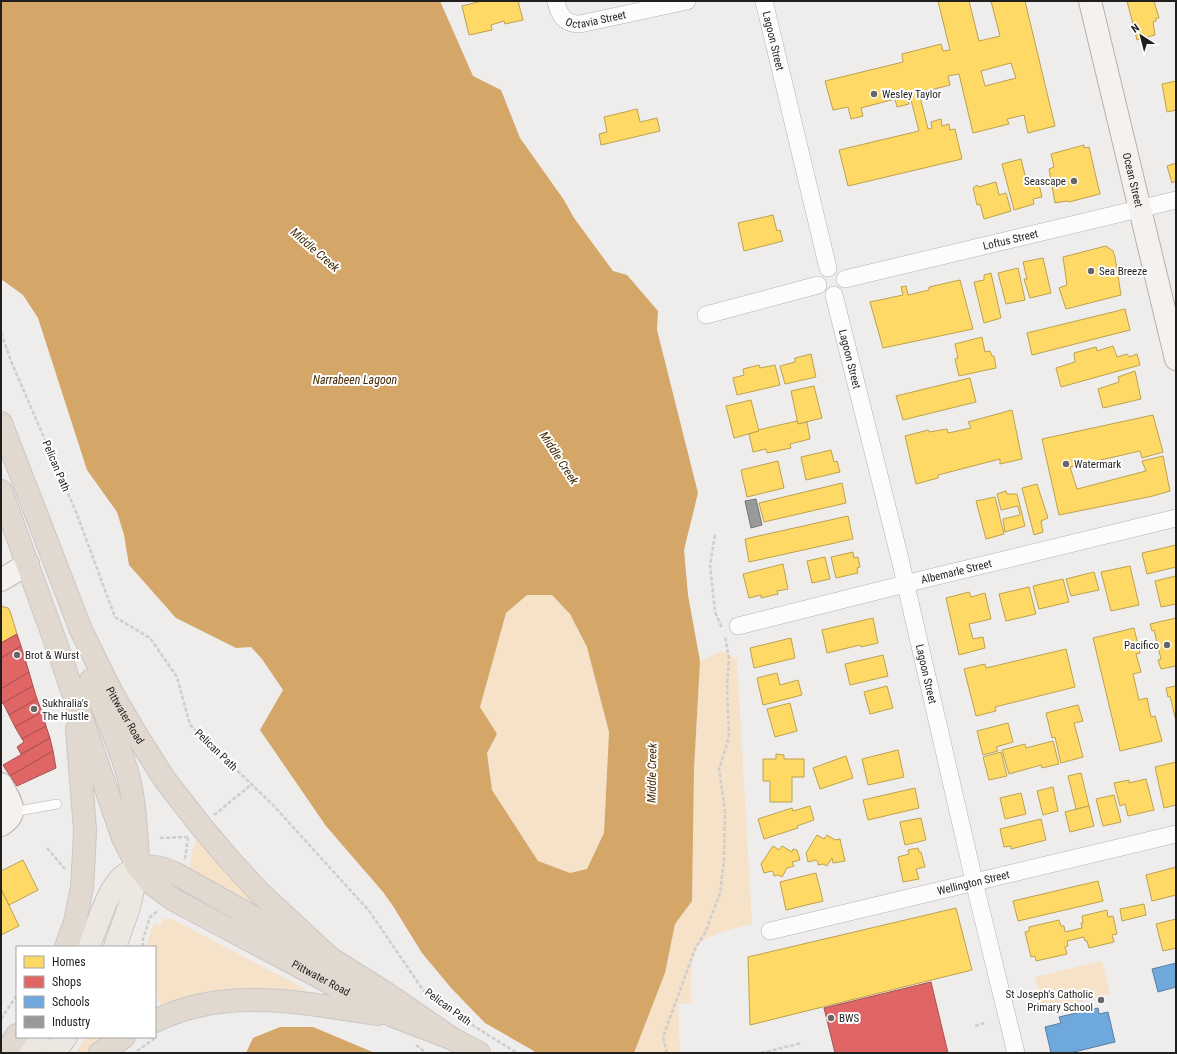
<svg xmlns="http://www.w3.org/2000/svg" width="1177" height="1054" font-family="'Roboto Condensed',sans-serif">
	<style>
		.green { fill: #f6e1c9 }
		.water { fill: #d4a667; fill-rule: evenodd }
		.homes { fill: #ffd966; stroke: #bca150; fill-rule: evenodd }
		.shops { fill: #e06666; stroke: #a75150 }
		.schools { fill: #6fa8dc; stroke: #587fa3 }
		.industry { fill: #999; stroke: #757474 }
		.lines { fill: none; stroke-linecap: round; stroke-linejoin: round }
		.lane-casing { stroke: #b3b2b0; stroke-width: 10 }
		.street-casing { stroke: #b3b2b0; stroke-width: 18 }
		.secondary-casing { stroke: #b3b2b0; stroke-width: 24 }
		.primary-casing { stroke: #c9c7c6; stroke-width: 24 }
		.highway-casing { stroke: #c9c7c6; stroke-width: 24 }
		.path { stroke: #cececd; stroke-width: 2.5; stroke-dasharray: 4 2; stroke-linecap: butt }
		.lane { stroke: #fdfcfc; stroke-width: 9 }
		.street { stroke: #fdfcfc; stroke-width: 17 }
		.secondary { stroke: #f4f1ee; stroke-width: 22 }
		.primary { stroke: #ece7e1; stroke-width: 22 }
		.highway { stroke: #e1d9cf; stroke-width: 22 }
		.poi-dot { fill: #696766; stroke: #fff; stroke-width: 1.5 }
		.labels { text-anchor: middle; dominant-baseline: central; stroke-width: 4; stroke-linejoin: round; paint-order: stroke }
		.street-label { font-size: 11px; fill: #211f1e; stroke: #fff }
		.poi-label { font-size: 11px; fill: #211f1e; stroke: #fff; text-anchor: start }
		.water-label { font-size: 12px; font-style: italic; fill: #442904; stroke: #fff }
	</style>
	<rect width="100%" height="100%" fill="#efedeb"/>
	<g class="green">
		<polygon points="527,595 552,595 570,614 587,647 609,732 604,833 587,869 570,873 538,861 492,790 487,753 497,734 480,707 506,613"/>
		<path d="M722 651 737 659 752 924C739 927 709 934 700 943 696 948 693 957 692 963 690 974 691 991 691 1003L678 1004 680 1053H634L665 973 675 924 692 901 694 769 700 661Z"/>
		<polygon points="197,838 276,921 190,868 193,846"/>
		<polygon points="163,919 172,919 307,990 249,992 163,1010 155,990 155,947 147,947 151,929 155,924 160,925"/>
		<polygon points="1102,961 1110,994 1043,1010 1035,977"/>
		<polygon points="87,1037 112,1037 88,1053 75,1053"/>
	</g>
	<g class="water">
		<path d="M1 1H440L473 76 501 90 520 138 564 200 574 218 613 271 627 275 658 311 657 330 698 493 684 550 688 595 700 661 694 769 692 901 675 924 665 973 634 1053H533L534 1051 485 1023 452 989 422 953 393 906 383 892 326 826 260 730 283 690 262 659 251 647 236 648 176 618 129 565 124 535 117 512 87 470 38 318 23 295 1 279ZM527 595H552L570 614 587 647 609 732 604 833 587 869 570 873 538 861 492 790 487 753 497 734 480 707 506 613Z"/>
		<polygon points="280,1027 313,1027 375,1053 246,1053 253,1038"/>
	</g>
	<g class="homes">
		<polygon points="482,1 518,1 523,20 505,24 504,21 491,25 492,30 469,35 462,6"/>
		<path d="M938 1H969L979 41 1000 36 991 1H1025L1055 126 1028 133 1024 115 1007 119 1009 124 973 133 959 74 948 76 950 85 919 93 928 129 932 128 931 122 941 119 942 126 949 124 950 130 955 129 962 159 848 186 839 150 919 131 910 96 907 97 909 104 897 107 895 99 861 108 863 116 851 119 848 107 833 110 825 81 903 62 902 54 941 44 943 51 950 50ZM1011 63 1016 78 985 86 981 71Z"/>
		<polygon points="1127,1 1154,1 1159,18 1156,18 1156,21 1153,22 1155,35 1137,40"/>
		<polygon points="1176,81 1176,110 1167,112 1162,84"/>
		<polygon points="637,109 640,122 657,118 660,131 601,145 599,134 607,132 604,117"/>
		<polygon points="1084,145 1084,148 1089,147 1100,194 1069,202 1067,201 1055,203 1049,169 1054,167 1051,154"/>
		<polygon points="1021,159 1027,183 1038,180 1042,197 1033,199 1034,204 1014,210 1002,164"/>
		<polygon points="1176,163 1176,181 1172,183 1167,166"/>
		<polygon points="996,182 999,195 1006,193 1011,211 984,219 980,204 977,205 973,188 977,185 978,187"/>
		<polygon points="773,215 777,231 780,230 783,241 744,251 738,223"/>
		<polygon points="1106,246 1113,251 1115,257 1121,295 1066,309 1059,288 1067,285 1063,257"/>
		<polygon points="1043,258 1051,293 1030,298 1024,279 1027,279 1023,262"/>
		<polygon points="1018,268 1025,300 1006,304 998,273"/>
		<polygon points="991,273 1001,318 984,323 974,282 984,280 984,275"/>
		<polygon points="960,280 973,329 883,348 870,302 903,295 901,287 906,286 908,295 929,290 929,287"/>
		<polygon points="1125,309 1130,330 1032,355 1027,333"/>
		<polygon points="982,337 985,352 990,351 992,356 994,356 996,368 959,376 955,359 958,358 955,344"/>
		<polygon points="1113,346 1117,357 1127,354 1129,357 1137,354 1140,365 1061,387 1056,368 1075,362 1074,353 1096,347 1097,351"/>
		<polygon points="811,354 816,377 785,384 780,366 795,362 795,358"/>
		<polygon points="759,365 760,368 775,365 780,385 737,395 733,378 744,375 743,369"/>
		<polygon points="1135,371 1141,399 1103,408 1098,389 1119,382 1118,377"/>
		<polygon points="970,378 976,402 903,420 896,396"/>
		<polygon points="814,386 822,418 798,424 791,391"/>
		<polygon points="751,400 759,431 734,438 726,406"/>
		<polygon points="1012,410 1022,459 1000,464 1000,459 938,475 938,478 916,484 905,436 928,430 929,432 947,429 948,433 971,428 968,422"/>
		<polygon points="1153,415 1163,452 1142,458 1140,451 1070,467 1077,489 1146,471 1142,461 1163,456 1170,491 1153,496 1059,515 1042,439"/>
		<polygon points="797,421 798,424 807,422 810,439 790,444 791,448 767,453 766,449 753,452 749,434 759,431 758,430"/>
		<polygon points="831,450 834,462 837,461 840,472 806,480 801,457"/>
		<polygon points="778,461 784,488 747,497 741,470"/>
		<polygon points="842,483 846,503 764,522 759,503"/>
		<polygon points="1037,484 1048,518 1041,521 1043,532 1034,535 1022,488"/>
		<polygon points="1006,491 1007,494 1017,494 1025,526 1005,532 1003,519 1020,515 1018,506 1001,510 997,494"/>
		<polygon points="995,497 1004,534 986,539 976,501"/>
		<polygon points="848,516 853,539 749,562 745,539"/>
		<polygon points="1176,545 1176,567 1147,574 1142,553"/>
		<polygon points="853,552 854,558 858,557 860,567 857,568 858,573 836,578 831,557"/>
		<polygon points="825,557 830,579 812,583 807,561"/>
		<polygon points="783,564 788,589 777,591 778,594 761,598 761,595 749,598 743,574"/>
		<polygon points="1130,566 1139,605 1111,611 1101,572"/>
		<polygon points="1094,572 1099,590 1071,596 1066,579"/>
		<polygon points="1176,576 1176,604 1161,607 1155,581"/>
		<polygon points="1063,579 1069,602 1039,609 1033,586"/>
		<polygon points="1029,587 1036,614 1006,621 999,594"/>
		<polygon points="969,592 971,597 985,593 991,619 969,624 973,639 983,637 985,648 959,655 946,598"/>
		<polygon points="1,606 8,608 10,611 17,634 1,643"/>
		<polygon points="873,618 878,643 861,647 860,645 827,653 822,630"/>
		<polygon points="1176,618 1176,666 1161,669 1158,660 1161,659 1154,630 1152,631 1150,624"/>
		<polygon points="1134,628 1140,653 1136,654 1141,672 1133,674 1139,700 1147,698 1151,717 1155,716 1162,741 1120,751 1093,638"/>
		<polygon points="791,638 795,658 754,668 750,648"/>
		<polygon points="1066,649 1075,687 995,707 996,711 976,716 964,669 985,664 986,668"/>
		<polygon points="883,655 888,676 850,685 845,664"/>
		<polygon points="777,673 780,685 798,680 802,695 763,705 757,678"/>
		<polygon points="887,686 893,708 870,714 864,692"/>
		<polygon points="1176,686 1176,721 1170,696 1168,697 1166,688"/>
		<polygon points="790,703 797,731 775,737 767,709"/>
		<polygon points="1078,705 1083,721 1074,723 1083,757 1061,763 1055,737 1052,738 1046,713"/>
		<polygon points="1008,723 1013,742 996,747 998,751 983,755 977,731"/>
		<polygon points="1053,741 1059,764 1042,768 1041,765 1009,774 1002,750 1025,744 1026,748"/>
		<polygon points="898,750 904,777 868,785 862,759"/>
		<polygon points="1001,752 1007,776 989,780 983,757"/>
		<polygon points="776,754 784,755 784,759 804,759 804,777 792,777 792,802 770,802 770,781 763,781 763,759 776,759"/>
		<polygon points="846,756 853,778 820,789 813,768"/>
		<polygon points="1176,762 1176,805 1164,808 1155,767"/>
		<polygon points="1081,773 1089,806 1076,809 1068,776"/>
		<polygon points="1146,779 1154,810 1128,816 1125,804 1120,806 1114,783 1129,780 1129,783"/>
		<polygon points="1053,787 1058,811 1043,815 1037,791"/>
		<polygon points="915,788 919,808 868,820 863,800"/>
		<polygon points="1021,793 1026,814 1005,819 1000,798"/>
		<polygon points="1114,795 1121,822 1103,826 1096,799"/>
		<polygon points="810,806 814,820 797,826 798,828 764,839 758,819 792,808 793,811"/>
		<polygon points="1089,806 1094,826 1070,832 1065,812"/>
		<polygon points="921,818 926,840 905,845 900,822"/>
		<polygon points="1041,819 1046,840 1011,849 1011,846 1004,847 1000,829"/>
		<polygon points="817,835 824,839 827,835 835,840 840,839 845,861 833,863 832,858 827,866 823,864 818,865 818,862 816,860 808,862 806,853"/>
		<polygon points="773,846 779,850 782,846 792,852 793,849 797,850 800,860 792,862 794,866 787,868 782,877 778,875 774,876 773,872 772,871 764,873 761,864"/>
		<polygon points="918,848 919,852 921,852 925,867 916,869 919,879 903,882 898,857 909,854 908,850"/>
		<polygon points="23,860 38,890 9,905 1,889 1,871"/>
		<polygon points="1176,867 1176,895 1152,901 1146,875"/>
		<polygon points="816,873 823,901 786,910 780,882"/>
		<polygon points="1098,881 1103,901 1018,921 1013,901"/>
		<polygon points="1,889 19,926 1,935"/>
		<polygon points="1144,904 1146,915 1122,921 1120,909"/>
		<polygon points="956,908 972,970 750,1025 748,957"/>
		<polygon points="1107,910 1108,917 1113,916 1117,934 1112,935 1114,942 1089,948 1087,941 1085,941 1084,937 1067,941 1068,946 1065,947 1067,954 1036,961 1035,956 1031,957 1025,932 1029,931 1029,927 1059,920 1061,926 1064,926 1065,932 1082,928 1081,923 1083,923 1082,916"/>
		<polygon points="1176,919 1176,948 1163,951 1156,924"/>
	</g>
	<g class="shops">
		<polygon points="17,634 21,646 1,658 1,643"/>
		<polygon points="21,646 29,672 1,689 1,658"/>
		<polygon points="29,672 33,686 1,704 1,689"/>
		<polygon points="33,686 37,699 9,715 3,703"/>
		<polygon points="37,699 42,712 15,727 9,715"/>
		<polygon points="42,712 46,726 22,739 15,727"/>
		<polygon points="46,726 50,738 21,754 17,747 24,742 22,739"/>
		<polygon points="50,738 53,751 10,776 3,765"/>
		<polygon points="53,751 56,768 17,786 10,776"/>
		<polygon points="931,982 948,1053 835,1053 824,1008"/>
	</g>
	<g class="schools">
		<polygon points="1176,963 1176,987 1158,992 1152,969"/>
		<polygon points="1098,1008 1099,1014 1108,1012 1115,1042 1070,1053 1051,1053 1045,1027 1061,1023 1059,1017"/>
	</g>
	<polygon class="industry" points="756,499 762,525 751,528 745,501"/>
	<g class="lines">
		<defs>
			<polyline id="lane" points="13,812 57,804"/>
			<g id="street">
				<path id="s1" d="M556 1C559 15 564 24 580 24L687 1"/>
				<path id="s2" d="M764 1 828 268"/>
				<path id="s3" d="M845 279 1176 200"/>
				<path id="s4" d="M834 295 900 559 978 898 1016 1053"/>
				<polyline points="706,315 818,285"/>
				<path id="s5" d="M738 626 921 580 1176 518"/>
				<path id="s6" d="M770 931 1176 834"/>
			</g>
			<g id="secondary">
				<path id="s7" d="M1090 1 1176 359"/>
				<polyline points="1,580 28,564"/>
				<path d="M1 784C10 801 21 813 1 825"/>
			</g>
			<g id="primary">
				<path d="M88 947C98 926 106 892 122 877 127 873 133 870 138 867"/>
				<polyline points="115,947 129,907 138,867"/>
				<polyline points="28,1053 39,1037"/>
				<polyline points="54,1053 66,1037"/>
			</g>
			<g id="highway">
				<path id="s8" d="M1 423 81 630 112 693 139 739 165 780 201 826 227 857 259 892 330 958"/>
				<path id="s9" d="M1 491 59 652 123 838 138 867 151 883 174 900 393 1016 451 1038"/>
				<path d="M91 680C104 711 119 743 128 775 135 802 136 830 138 858"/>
				<path d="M138 867C153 865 164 868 178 875L292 939 330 958 387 994 451 1038 479 1053"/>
				<polyline points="66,947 75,922 82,887 84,852 85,830 77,729"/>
				<path d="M155 1021C226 986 303 1003 378 1014"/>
				<polyline points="5,1053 17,1035"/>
				<polyline points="100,1053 124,1037"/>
			</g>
		</defs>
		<use href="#lane" class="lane-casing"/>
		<use href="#street" class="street-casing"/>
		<use href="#secondary" class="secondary-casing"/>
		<use href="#primary" class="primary-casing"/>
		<use href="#highway" class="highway-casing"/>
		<g class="path">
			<polyline points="1,333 11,361 76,512 115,617 150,638 177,677 190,725 273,805 370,912 425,993 461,1018 517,1053"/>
			<polyline points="715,535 710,565 715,612 722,628"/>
			<polyline points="214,815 252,784"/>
			<polyline points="160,838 188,837"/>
			<polyline points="47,848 65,869"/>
			<polyline points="185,859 188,838"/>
			<polyline points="143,947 143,939 150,917 159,910"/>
			<polyline points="1,1019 17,995"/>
			<polyline points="975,1026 984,1023"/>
			<polyline points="416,1045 426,1053"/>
			<polyline points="137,1051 154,1039"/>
			<polyline points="667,1053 663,1037 695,949 705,933 720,893 724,860 725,812 719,769 729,737 727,687 729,659 725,636"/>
			<polyline points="761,1053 802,1043"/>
		</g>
		<use href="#lane" class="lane"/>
		<use href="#street" class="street"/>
		<use href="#secondary" class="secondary"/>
		<use href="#primary" class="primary"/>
		<use href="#highway" class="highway"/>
	</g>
	<g class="poi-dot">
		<circle cx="874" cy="94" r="4"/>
		<circle cx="1074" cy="181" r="4"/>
		<circle cx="1091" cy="271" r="4"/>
		<circle cx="1066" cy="464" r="4"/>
		<circle cx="1167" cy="645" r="4"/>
		<circle cx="17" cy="655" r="4"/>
		<circle cx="34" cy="709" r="4"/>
		<circle cx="1101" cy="1000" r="4"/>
		<circle cx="831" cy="1018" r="4"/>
	</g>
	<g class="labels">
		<g class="street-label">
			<text stroke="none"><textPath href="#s1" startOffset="53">Octavia Street</textPath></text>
			<text stroke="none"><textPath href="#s2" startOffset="41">Lagoon Street</textPath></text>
			<text stroke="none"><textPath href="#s7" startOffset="184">Ocean Street</textPath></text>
			<text stroke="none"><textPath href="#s3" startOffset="170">Loftus Street</textPath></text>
			<text stroke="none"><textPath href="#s4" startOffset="66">Lagoon Street</textPath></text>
			<text transform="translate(56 466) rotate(67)">Pelican Path</text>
			<text stroke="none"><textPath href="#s5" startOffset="225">Albemarle Street</textPath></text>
			<text stroke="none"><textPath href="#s4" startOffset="390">Lagoon Street</textPath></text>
			<text stroke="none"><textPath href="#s8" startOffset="318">Pittwater Road</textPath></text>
			<text transform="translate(216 750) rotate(44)">Pelican Path</text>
			<text stroke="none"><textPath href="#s6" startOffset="209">Wellington Street</textPath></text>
			<text stroke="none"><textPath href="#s9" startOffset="616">Pittwater Road</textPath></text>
			<text transform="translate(448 1007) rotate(36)">Pelican Path</text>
		</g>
		<g class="poi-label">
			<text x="882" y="94">Wesley Taylor</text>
			<text x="1066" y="181" text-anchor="end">Seascape</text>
			<text x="1099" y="271">Sea Breeze</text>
			<text x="1074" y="464">Watermark</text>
			<text x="1159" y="645" text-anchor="end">Pacifico</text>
			<text x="25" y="655">Brot &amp; Wurst</text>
			<text x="42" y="703">Sukhralia's<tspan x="42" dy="13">The Hustle</tspan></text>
			<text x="1093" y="994" text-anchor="end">St Joseph's Catholic<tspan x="1093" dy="13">Primary School</tspan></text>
			<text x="839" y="1018">BWS</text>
		</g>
		<g class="water-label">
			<text transform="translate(315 250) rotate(41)">Middle Creek</text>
			<text x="355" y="380">Narrabeen Lagoon</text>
			<text transform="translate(559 458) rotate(57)">Middle Creek</text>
			<text transform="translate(652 773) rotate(-89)">Middle Creek</text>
		</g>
	</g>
	<rect width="1177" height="1054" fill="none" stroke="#211f1e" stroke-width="4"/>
	<rect x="16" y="946" width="140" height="92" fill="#ffffff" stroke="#a6a5a5"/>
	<rect x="24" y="956" width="20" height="12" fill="#ffd966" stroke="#a6a5a5"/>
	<text x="52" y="966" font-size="12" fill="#211f1e">Homes</text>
	<rect x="24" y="976" width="20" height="12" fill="#e06666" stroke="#a6a5a5"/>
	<text x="52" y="986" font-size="12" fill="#211f1e">Shops</text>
	<rect x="24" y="996" width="20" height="12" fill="#6fa8dc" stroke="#a6a5a5"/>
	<text x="52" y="1006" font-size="12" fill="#211f1e">Schools</text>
	<rect x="24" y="1016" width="20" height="12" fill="#999999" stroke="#a6a5a5"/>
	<text x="52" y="1026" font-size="12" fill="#211f1e">Industry</text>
	<g transform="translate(1141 36) rotate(324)" stroke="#ffffff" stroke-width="3" paint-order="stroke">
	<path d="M0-3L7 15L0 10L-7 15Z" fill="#211f1e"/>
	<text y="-6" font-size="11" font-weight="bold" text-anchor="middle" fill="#211f1e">N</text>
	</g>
</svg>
